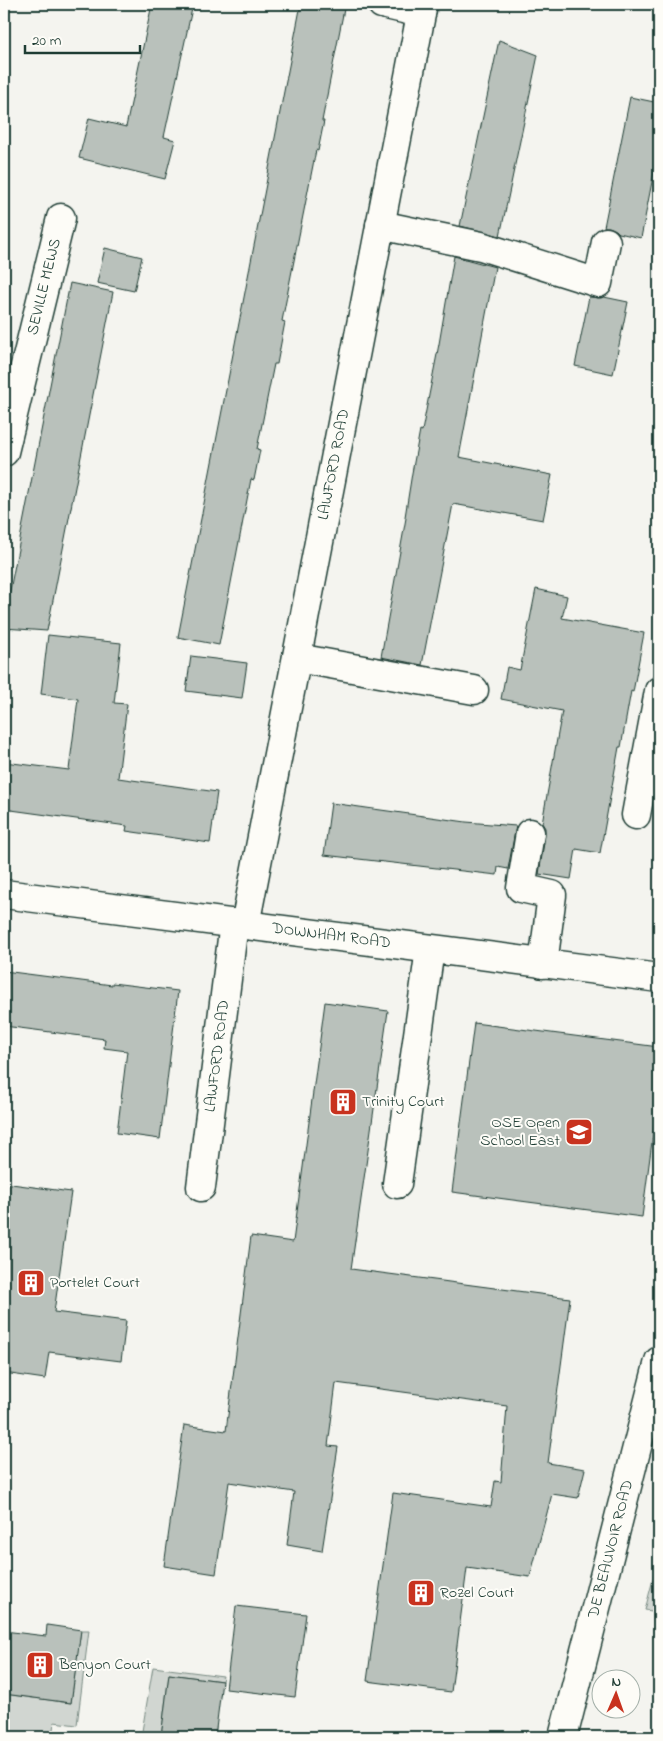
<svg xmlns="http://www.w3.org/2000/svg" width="663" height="1741" font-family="'Indie Flower',sans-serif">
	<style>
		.green { fill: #d1d6d1; stroke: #788a82 }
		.building { fill: #b9c1bb; stroke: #1f3d34 }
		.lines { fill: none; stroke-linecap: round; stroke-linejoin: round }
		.minor-casing { stroke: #1f3d34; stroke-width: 31 }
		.minor { stroke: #fdfcf7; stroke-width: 28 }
		.labels { text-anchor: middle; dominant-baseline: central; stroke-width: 4; stroke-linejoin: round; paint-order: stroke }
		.street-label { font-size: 16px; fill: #1f3d34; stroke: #fdfcf7 }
		.poi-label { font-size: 16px; fill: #1f3d34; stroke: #fdfcf7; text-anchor: start }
	</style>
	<rect width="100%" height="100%" fill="#f4f4ef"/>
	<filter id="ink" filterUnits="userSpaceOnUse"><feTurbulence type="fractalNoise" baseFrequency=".02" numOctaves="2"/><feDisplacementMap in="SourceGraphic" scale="10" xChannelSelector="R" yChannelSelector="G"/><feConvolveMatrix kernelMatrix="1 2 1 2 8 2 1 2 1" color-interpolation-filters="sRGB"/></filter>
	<g filter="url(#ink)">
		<g class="green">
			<polygon points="659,1556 659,1612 645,1610"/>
			<polygon points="81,1630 89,1630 77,1725 54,1722 52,1737 4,1737 4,1694 71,1703"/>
			<polygon points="153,1667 223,1676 222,1681 169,1674 161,1737 141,1737"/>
		</g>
		<g class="building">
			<polygon points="152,4 193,4 164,137 175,140 165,179 79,158 89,118 126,127"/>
			<polygon points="301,4 345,4 322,121 324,121 318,151 316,150 282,321 285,322 277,364 274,364 257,449 260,450 254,480 251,479 219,645 178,637"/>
			<polygon points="499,40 538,55 500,236 460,226"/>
			<polygon points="630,97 659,103 659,146 641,238 619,233 616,230 609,227 604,227"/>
			<polygon points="105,248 142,257 134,291 97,283"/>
			<polygon points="454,256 495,267 459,457 552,475 543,520 453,504 422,665 381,657 406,518 405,517 412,473 420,430 422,431 439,344"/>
			<polygon points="70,283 113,292 47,631 4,628 4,621"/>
			<polygon points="589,297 601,298 604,297 628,302 613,374 575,366"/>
			<polygon points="536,589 567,596 562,618 644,633 633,692 631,691 621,747 619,747 600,853 576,849 571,879 539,874 545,836 545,828 542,823 562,711 501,699 507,667 520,670"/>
			<polygon points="48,635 121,643 114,703 127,704 118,778 217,792 210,843 126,831 127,826 4,809 4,762 69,770 78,699 41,694"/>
			<polygon points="191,656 247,663 242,698 186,691"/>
			<polygon points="331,803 466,822 516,826 508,869 498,867 497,875 324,855"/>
			<polygon points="4,971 112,985 112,983 178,991 160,1139 117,1133 127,1051 104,1048 105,1039 4,1026"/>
			<polygon points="325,1002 388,1011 351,1269 570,1298 548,1463 585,1469 578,1498 552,1494 530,1577 467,1568 451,1692 367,1681 393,1493 491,1507 495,1481 501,1482 507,1406 336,1383 328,1446 338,1447 322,1551 287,1545 294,1492 229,1482 216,1574 164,1566 184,1425 226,1431 251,1236 293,1242"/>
			<polygon points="474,1023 659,1047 659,1089 642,1217 452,1192"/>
			<polygon points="4,1183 71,1192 54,1312 126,1321 121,1361 49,1352 45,1379 4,1373"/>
			<polygon points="236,1606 306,1614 295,1697 226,1689"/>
			<polygon points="47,1625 81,1630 71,1703 4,1694 4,1631 46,1636"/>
			<polygon points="169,1674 222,1681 215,1737 161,1737"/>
		</g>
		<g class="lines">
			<defs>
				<g id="minor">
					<polyline points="382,4 421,13"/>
					<polyline points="380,225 481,246 598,283 606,242"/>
					<path id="s1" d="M4 452 61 218"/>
					<polyline points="297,658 474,690"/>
					<polyline points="636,815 659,691"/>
					<polyline points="530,833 521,888 552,895 543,964"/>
					<path id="s2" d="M4 894 659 978"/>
					<path id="s3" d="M245 925 423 4"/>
					<polyline points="397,1184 430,949"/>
					<path id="s4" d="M201 1187 234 923"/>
					<path id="s5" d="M563 1737 659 1361"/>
				</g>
			</defs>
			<use href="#minor" class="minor-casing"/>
			<use href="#minor" class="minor"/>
		</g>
	</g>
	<defs>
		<symbol id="building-square" viewBox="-11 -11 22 22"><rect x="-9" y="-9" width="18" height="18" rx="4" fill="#c8321e" stroke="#fdfcf7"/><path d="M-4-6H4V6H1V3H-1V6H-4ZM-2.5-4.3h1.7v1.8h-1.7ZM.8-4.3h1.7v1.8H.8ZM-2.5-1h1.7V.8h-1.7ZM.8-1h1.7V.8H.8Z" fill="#fff"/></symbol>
		<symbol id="school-square" viewBox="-11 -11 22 22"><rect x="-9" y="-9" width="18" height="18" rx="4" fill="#c8321e" stroke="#fdfcf7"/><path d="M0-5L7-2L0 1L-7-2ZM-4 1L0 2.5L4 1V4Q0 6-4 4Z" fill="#fff"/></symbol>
	</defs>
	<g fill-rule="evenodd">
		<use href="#building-square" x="327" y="1086" width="32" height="32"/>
		<use href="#school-square" x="563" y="1116" width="32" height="32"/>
		<use href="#building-square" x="15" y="1267" width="32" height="32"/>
		<use href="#building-square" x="405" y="1577" width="32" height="32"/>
		<use href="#building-square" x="24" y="1649" width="32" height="32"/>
	</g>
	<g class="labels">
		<g class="street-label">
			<text stroke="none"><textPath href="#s1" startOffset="170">SEVILLE MEWS</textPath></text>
			<text stroke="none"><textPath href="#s3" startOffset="469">LAWFORD ROAD</textPath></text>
			<text stroke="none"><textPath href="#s2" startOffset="330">DOWNHAM ROAD</textPath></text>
			<text stroke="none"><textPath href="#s4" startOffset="132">LAWFORD ROAD</textPath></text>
			<text stroke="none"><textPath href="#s5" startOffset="194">DE BEAUVOIR ROAD</textPath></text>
		</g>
		<g class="poi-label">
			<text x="362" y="1102">Trinity Court</text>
			<text x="560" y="1123" text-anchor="end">OSE Open<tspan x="560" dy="18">School East</tspan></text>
			<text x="50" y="1283">Portelet Court</text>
			<text x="440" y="1593">Rozel Court</text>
			<text x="59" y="1665">Benyon Court</text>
		</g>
	</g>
	<rect width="663" height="1741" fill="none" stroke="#fdfcf7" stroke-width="20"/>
	<rect x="10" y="10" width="643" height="1721" fill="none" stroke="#1f3d34" stroke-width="2" filter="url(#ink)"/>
	<g transform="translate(616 1694) rotate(2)"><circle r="24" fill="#fdfcf7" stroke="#a4b0a9"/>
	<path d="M0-4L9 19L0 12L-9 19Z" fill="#c8321e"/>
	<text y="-8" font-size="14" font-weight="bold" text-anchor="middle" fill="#1f3d34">N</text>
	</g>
	<path d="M25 45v8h115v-8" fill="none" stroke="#1f3d34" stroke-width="2.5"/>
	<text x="32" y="45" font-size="15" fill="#1f3d34" stroke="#fdfcf7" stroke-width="4" paint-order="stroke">20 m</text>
</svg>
